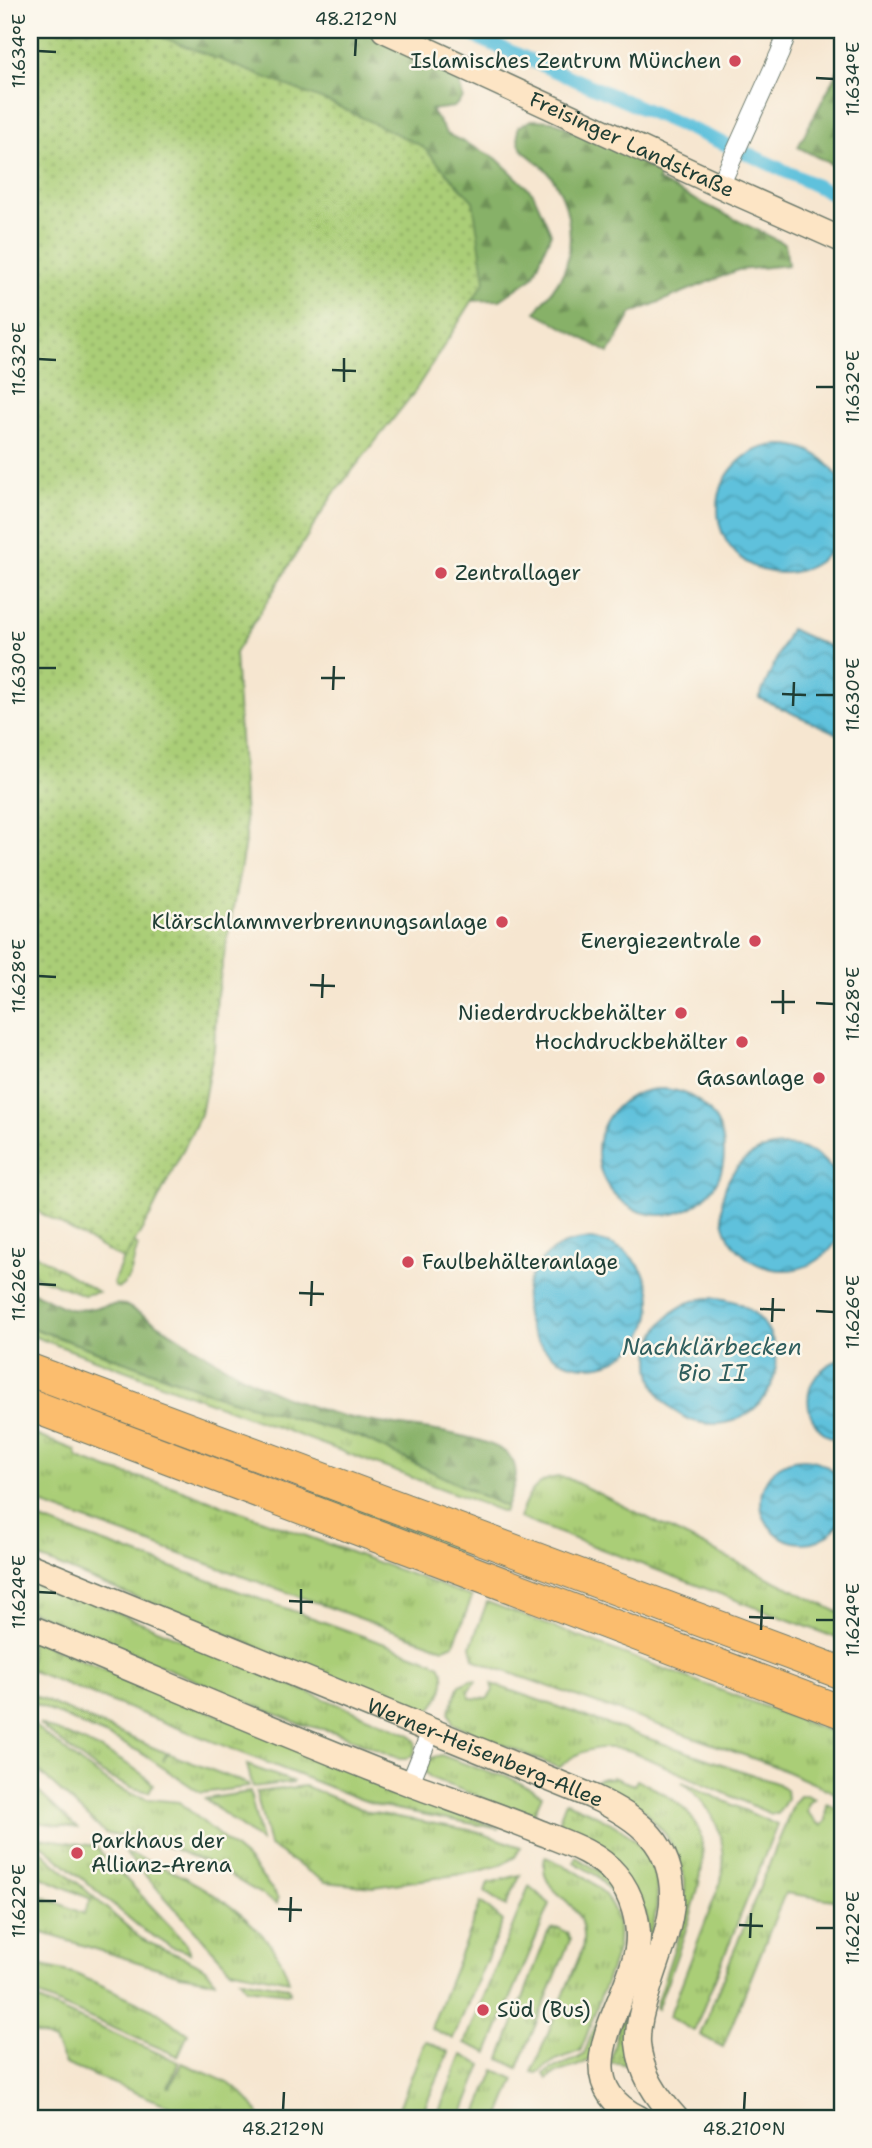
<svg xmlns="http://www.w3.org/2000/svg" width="872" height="2148" font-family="'Shantell Sans',sans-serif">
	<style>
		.grass { fill: url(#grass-tufts); stroke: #648656; stroke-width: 2 }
		.forest { fill: url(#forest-firs); stroke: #53774e; stroke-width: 2 }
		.park { fill: url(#park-dots); stroke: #648656; stroke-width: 2 }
		.water { fill: url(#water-waves); stroke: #3e7f88; stroke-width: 2 }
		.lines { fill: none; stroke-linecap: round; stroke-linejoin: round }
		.canal { stroke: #5ec1dc; stroke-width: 14 }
		.street-casing { stroke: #6a786b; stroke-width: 20 }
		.secondary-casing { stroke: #6a786b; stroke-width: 27 }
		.highway-casing { stroke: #6a786b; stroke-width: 34 }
		.street { stroke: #fff; stroke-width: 18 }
		.secondary { stroke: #fde5c5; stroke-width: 24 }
		.highway { stroke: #fbbd6e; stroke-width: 32 }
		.ticks { fill: none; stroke: #1f3d34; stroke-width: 2.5 }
		.poi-dot { fill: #d1495b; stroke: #fbf7ec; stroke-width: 2.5 }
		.labels { text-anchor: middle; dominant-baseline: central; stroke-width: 5; stroke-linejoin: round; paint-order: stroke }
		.poi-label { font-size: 21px; fill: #1f3d34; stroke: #fbf7ec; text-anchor: end }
		.street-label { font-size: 21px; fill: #1f3d34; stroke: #fbf7ec }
		.water-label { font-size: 23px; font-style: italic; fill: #2f5e5e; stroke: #fbf7ec }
		.neatline { fill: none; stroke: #1f3d34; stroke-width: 2.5 }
		.ticks-label { font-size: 18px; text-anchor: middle; fill: #1f3d34 }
	</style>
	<defs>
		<pattern id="grass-tufts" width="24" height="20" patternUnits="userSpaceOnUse" patternTransform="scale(1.75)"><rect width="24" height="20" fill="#aace77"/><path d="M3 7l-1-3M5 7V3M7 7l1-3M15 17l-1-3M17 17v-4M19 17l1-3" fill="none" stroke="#8aa862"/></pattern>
		<pattern id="forest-firs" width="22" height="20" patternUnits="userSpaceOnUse" patternTransform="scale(1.75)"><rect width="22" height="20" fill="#87b168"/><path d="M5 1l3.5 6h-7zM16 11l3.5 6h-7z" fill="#6e9156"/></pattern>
		<pattern id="park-dots" width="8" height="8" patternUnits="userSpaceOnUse" patternTransform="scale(1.75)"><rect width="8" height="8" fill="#aace77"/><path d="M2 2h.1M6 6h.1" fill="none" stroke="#8aa862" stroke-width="1.8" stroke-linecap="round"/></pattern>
		<pattern id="water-waves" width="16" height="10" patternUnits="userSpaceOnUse" patternTransform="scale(1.75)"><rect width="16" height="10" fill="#5ec1dc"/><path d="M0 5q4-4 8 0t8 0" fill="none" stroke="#4d9eb3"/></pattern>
	</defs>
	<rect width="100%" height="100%" fill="#fbf7ec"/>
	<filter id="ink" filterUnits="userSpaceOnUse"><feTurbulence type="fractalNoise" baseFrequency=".0143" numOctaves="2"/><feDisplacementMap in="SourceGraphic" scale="14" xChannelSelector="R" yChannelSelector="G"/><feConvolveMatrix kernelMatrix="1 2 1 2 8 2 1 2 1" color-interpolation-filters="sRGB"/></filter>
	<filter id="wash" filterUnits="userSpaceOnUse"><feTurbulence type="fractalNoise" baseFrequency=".00686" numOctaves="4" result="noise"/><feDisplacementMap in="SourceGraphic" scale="28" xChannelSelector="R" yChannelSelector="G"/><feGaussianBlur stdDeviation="1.57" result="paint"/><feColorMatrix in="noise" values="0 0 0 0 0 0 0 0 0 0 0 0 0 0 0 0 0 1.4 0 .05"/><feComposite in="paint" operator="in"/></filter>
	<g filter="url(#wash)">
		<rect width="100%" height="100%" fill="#f6e6d0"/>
		<g class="grass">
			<path d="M131 1240 138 1246C132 1261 134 1278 119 1288L115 1287 113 1283 122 1261 121 1246Z"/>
			<polygon points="30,1251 98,1292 84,1295 34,1276"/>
			<polygon points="30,1327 222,1397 362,1438 506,1507 504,1512 30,1335"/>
			<polygon points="30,1384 488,1556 485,1563 30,1392"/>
			<polygon points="30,1433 75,1450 78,1458 111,1470 171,1486 472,1597 454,1644 444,1648 437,1646 30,1500"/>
			<path d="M558 1477 567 1478 842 1614V1640L519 1518C527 1497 533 1480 558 1477Z"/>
			<path d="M30 1516 432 1661 441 1666C450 1681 438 1707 423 1715L30 1554Z"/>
			<polygon points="30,1576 409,1734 416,1742 414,1754 406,1759 400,1759 335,1732 300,1724 30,1611"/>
			<polygon points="487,1602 842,1736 842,1796 772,1765 479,1662 474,1658 471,1646"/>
			<polygon points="30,1639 500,1829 380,1806 360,1799 30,1670"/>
			<path d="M470 1680 476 1681 468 1691 470 1698 487 1699 493 1691 492 1684 779 1784 786 1790 787 1799 778 1814H771L631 1751C604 1744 578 1748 559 1768L453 1724 449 1712 460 1685Z"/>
			<polygon points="30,1694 166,1753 163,1761 167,1753 248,1784 249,1787 201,1793 138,1751 114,1739 30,1702"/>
			<polygon points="30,1722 82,1764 117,1788 147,1799 179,1802 246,1858 275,1893 278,1899 277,1904 209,1863 169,1847 105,1833 30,1763"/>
			<path d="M39 1724C73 1737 128 1758 153 1784L149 1792C104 1784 75 1752 39 1724Z"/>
			<polygon points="441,1755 493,1774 507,1776 542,1795 532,1818 431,1778 425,1772 424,1765 431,1758"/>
			<polygon points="247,1765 294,1782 253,1787"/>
			<path d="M612 1777 634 1785 637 1780C712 1813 712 1845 690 1917 680 1948 669 1978 657 2009L655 2007 685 1916V1880L680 1861 666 1835 644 1810 632 1801 592 1782 603 1778 612 1779Z"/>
			<path d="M682 1782 777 1825 694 2031 669 2017 721 1881C730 1841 714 1807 682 1782Z"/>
			<polygon points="30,1784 77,1828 30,1821"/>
			<polygon points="305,1786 369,1812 475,1831 521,1847 515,1857 500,1865 476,1872 374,1887 325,1882 269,1846 256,1792"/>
			<polygon points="250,1792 261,1842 205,1799"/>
			<polygon points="806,1795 815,1799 809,1803 807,1812 818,1824 822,1825 826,1821 827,1804 842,1811 842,1901 785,1893 723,2047 700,2035 794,1803 800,1796"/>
			<path d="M566 1802C633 1829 673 1854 651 1934L647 1933 646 1913 556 1828Z"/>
			<polygon points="33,1837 95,1846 185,1942 190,1953 172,1947 143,1930"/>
			<path d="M30 1841 139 1937C158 1950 208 1961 215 1981L180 1975 30 1929V1891L84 1914 91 1899 30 1872Z"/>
			<path d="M125 1853C182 1870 272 1919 289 1981L230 1969Z"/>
			<path d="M545 1857C585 1873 627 1897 617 1949 614 1963 608 1977 603 1990 595 2010 589 2032 580 2051L556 2060 537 2073 532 2072 582 1950C592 1892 536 1902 545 1857Z"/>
			<path d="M576 1857 600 1872 620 1898 629 1942 590 2059C577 2070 560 2067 547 2079L544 2074C557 2063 572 2064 584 2054L620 1962 624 1930 619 1910 610 1891 597 1876 574 1862Z"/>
			<polygon points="520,1875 506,1906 485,1892 488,1883"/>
			<polygon points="529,1886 550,1904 488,2053 465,2043"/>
			<polygon points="481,1902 503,1921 453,2039 431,2028"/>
			<polygon points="559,1928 567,1933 570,1940 518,2068 500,2059 547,1935 551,1929"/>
			<polygon points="30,1963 73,1973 101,1985 153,2009 188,2034 178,2056 30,1992"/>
			<polygon points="240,1979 289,1987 290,1993 246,1988"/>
			<path d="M30 1997 179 2062 168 2087H170L182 2063C217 2079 241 2081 261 2118H199L65 2064 54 2041 30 2031Z"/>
			<polygon points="621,2018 629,2020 630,2066 619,2063 610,2063"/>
			<polygon points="425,2041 449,2052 420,2118 395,2118"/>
			<polygon points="462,2055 482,2065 461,2118 436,2118"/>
			<polygon points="495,2070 515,2079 499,2118 475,2118"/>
		</g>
		<g class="forest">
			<polygon points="30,30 367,30 395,43 459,82 463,98 454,107 431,110 447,134 496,158 533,193 551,233 533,277 500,300 460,301"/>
			<polygon points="842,63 842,170 798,147"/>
			<path d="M532 120 553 121 661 171 658 181 785 244 788 265 738 270 632 313 609 353 536 312C545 299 558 285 564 271 576 239 569 194 545 169 528 152 516 154 518 127Z"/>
			<path d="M30 1290C42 1296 57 1306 70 1309 88 1313 107 1302 125 1305 183 1337 238 1380 301 1403 320 1410 342 1417 362 1420 398 1427 479 1432 506 1453 524 1468 513 1489 506 1507L362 1438 222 1397 30 1327Z"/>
		</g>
		<polygon class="park" points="30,30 144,30 331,103 422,146 473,201 485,281 413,394 332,496 235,653 246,837 217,994 214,1048 201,1114 151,1214 124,1260 30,1207"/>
		<g class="water">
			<circle cx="782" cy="509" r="64"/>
			<polygon points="790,629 842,652 842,736 759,698"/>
			<circle cx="661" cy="1152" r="63"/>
			<circle cx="784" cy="1208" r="62"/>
			<circle cx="588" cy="1303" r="63"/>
			<circle cx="713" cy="1361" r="63"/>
			<path d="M842 1359V1442C797 1429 797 1372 842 1359Z"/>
			<circle cx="803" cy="1501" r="42"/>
		</g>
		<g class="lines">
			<polyline class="canal" points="460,30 755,157 842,198"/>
		</g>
	</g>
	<g filter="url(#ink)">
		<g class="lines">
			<defs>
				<g id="street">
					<polyline points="720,186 780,53 786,35 784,30"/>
					<polyline points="410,1783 431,1731"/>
				</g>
				<g id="secondary">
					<path id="s1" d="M384 30 732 191 842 240"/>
					<path id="s2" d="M30 1566 591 1796C639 1818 675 1844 672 1903 670 1929 659 1956 651 1981 645 2001 637 2022 638 2043 641 2075 656 2096 676 2118"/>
					<path d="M30 1627C156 1679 281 1734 408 1783 451 1799 495 1814 537 1831 564 1842 597 1852 616 1875 632 1894 641 1924 637 1949 627 2006 561 2080 639 2118"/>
				</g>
				<g id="highway">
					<polyline points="30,1370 842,1673"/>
					<polyline points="30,1405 842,1712"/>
				</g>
			</defs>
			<use href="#street" class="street-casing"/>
			<use href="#secondary" class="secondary-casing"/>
			<use href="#highway" class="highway-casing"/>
			<use href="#street" class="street"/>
			<use href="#secondary" class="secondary"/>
			<use href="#highway" class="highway"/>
		</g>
	</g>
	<path class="ticks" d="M38 51 56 52M355 56 356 38M816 78 834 79M38 359 56 360M332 370 356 371M344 382V358M816 387H834M38 668H56M321 678H345M333 690 334 666M782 694 806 695M816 695H834M793 706 794 682M38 976 56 977M310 985 335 986M322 998 323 974M771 1002H795M816 1003 834 1004M783 1014V990M38 1284 56 1285M299 1293 324 1294M311 1306 312 1281M760 1309 785 1310M816 1311 834 1312M772 1322 773 1298M38 1592 56 1593M289 1601 313 1602M301 1614V1589M749 1617 774 1618M816 1620H834M761 1630 762 1605M38 1901H56M278 1909 302 1910M290 1922 291 1897M739 1925 763 1926M816 1928H834M750 1938 751 1913M283 2110 284 2092M744 2110 745 2092"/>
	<g class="poi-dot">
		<circle cx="735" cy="61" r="7"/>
		<circle cx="441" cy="573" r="7"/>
		<circle cx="502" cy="922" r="7"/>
		<circle cx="755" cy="941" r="7"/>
		<circle cx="681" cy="1013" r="7"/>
		<circle cx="742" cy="1042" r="7"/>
		<circle cx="819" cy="1078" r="7"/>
		<circle cx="408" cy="1262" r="7"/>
		<circle cx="77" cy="1853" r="7"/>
		<circle cx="483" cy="2010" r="7"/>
	</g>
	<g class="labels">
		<g class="poi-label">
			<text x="721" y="61">Islamisches Zentrum München</text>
			<text x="455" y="573" text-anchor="start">Zentrallager</text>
			<text x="488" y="922">Klärschlammverbrennungsanlage</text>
			<text x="741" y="941">Energiezentrale</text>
			<text x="667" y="1013">Niederdruckbehälter</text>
			<text x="728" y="1042">Hochdruckbehälter</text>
			<text x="805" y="1078">Gasanlage</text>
			<text x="422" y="1262" text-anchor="start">Faulbehälteranlage</text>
			<text x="91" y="1841" text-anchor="start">Parkhaus der<tspan x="91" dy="24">Allianz-Arena</tspan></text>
			<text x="497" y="2010" text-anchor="start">Süd (Bus)</text>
		</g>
		<g class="street-label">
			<text stroke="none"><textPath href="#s1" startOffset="273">Freisinger Landstraße</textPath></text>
			<text stroke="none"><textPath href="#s2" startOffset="492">Werner-Heisenberg-Allee</textPath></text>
		</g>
		<g class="water-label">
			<text x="712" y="1347">Nachklärbecken<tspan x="712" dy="26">Bio II</tspan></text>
		</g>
	</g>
	<rect width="872" height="2148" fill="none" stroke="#fbf7ec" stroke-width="77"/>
	<rect x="38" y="38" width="796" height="2072" class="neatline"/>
	<g class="ticks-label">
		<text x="356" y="25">48.212°N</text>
		<text transform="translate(19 51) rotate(-90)" y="6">11.634°E</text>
		<text transform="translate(853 79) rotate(-90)" y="6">11.634°E</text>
		<text transform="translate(19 359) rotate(-90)" y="6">11.632°E</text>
		<text transform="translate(853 387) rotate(-90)" y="6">11.632°E</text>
		<text transform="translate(19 668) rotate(-90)" y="6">11.630°E</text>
		<text transform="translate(853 695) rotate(-90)" y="6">11.630°E</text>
		<text transform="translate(19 976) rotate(-90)" y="6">11.628°E</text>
		<text transform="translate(853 1004) rotate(-90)" y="6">11.628°E</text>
		<text transform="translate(19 1284) rotate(-90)" y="6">11.626°E</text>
		<text transform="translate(853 1312) rotate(-90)" y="6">11.626°E</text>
		<text transform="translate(19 1592) rotate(-90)" y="6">11.624°E</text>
		<text transform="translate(853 1620) rotate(-90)" y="6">11.624°E</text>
		<text transform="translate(19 1901) rotate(-90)" y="6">11.622°E</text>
		<text transform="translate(853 1928) rotate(-90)" y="6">11.622°E</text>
		<text x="283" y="2135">48.212°N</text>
		<text x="744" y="2135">48.210°N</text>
	</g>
</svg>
